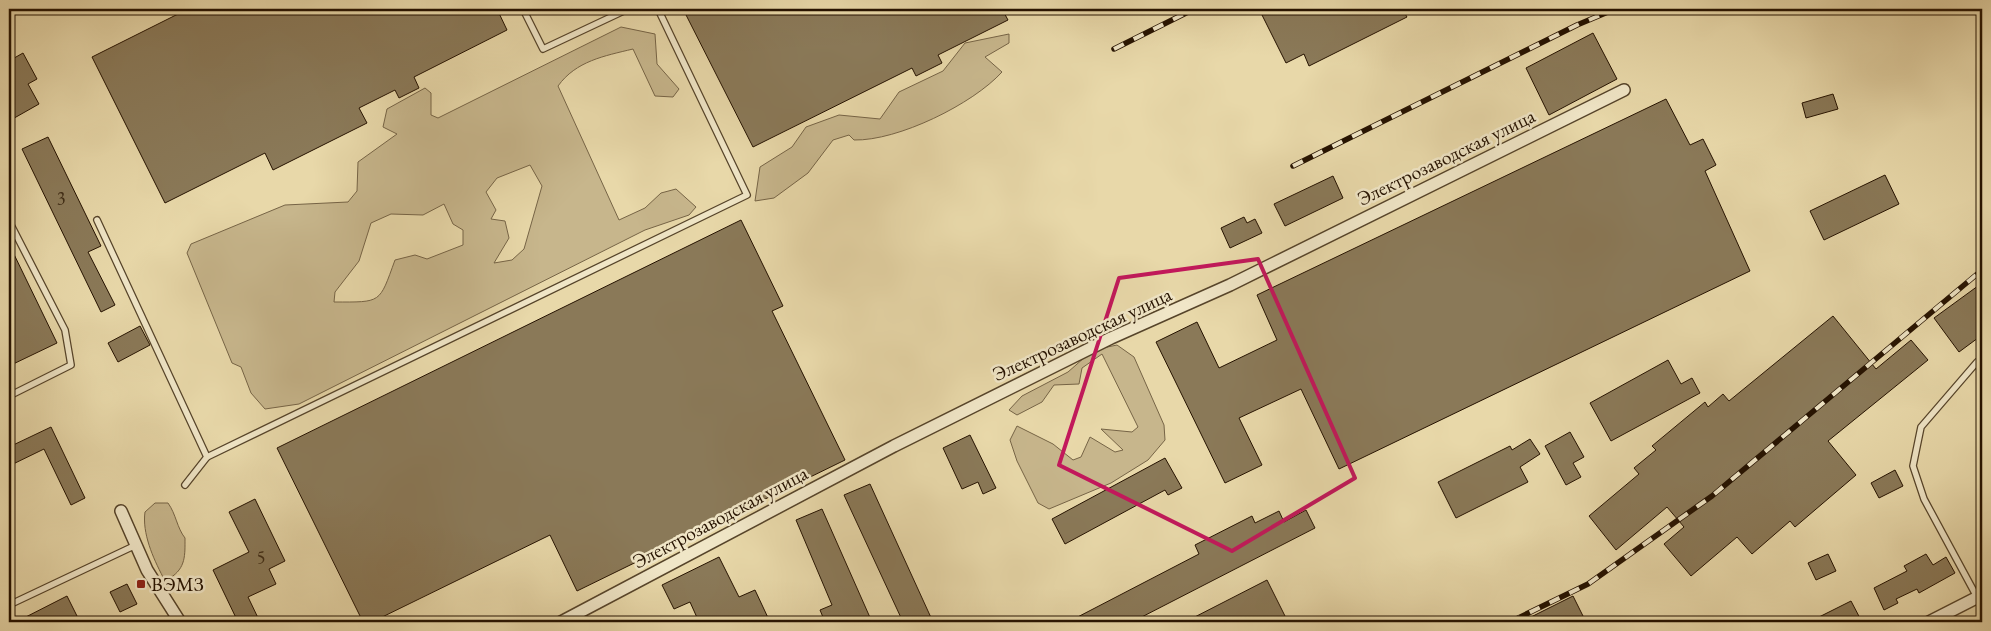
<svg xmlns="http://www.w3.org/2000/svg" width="1991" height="631" font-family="'EB Garamond',serif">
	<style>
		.green { fill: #c7b68c; stroke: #766446; fill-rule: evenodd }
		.building { fill: #8a7958; stroke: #251200 }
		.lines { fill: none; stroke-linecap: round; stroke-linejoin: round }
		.service-casing { stroke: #56442a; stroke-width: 8 }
		.minor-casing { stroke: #56442a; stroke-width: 14 }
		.service { stroke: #f0e6c7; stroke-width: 5.5 }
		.minor { stroke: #f0e6c7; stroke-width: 11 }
		.rail-casing { stroke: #251200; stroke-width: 5.5 }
		.rail { stroke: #f0e6c7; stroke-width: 4; stroke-dasharray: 11; stroke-linecap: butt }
		.marked { fill: none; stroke: #c2185b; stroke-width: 4; stroke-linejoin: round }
		.poi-dot { fill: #8f2418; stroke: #f0e6c7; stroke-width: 2 }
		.labels { text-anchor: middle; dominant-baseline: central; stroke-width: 5; stroke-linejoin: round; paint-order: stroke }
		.number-label { font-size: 18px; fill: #3e2c16 }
		.street-label { font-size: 20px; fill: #251200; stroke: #f0e6c7 }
		.poi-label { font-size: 20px; fill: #251200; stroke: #f0e6c7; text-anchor: start }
	</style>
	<rect width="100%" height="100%" fill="#e8d8a9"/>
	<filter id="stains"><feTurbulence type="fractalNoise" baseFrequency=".004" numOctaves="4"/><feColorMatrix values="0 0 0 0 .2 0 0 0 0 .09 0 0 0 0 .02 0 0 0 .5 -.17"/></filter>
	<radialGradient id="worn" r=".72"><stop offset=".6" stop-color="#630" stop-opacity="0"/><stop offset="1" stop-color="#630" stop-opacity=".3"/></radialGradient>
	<g class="green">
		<path d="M621 27 655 34 657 64 679 89 673 97 655 96 633 49C604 56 576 61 558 86L619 220 645 208 661 193 676 189 696 207 689 215 645 230 299 404 265 409 251 393 241 367 232 363 187 253 191 244 285 205 348 202 357 191 358 162 397 134 383 127 387 109 425 88 431 93V115L438 118ZM530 165 542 186 524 249 512 260 494 263 509 238 505 221 491 219 496 210 486 192 497 178ZM444 204 453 224 463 230V245L427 259 415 255 395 260C379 304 382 302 334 302L335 292 359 261 371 223 391 214 423 215Z"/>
		<path d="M1009 34V43L985 57 1002 72C973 104 898 141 854 140L849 135 833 140 808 173 774 198 755 201 760 167 792 147 806 127 839 115 880 119 899 92 943 71 965 43Z"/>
		<polygon points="1117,345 1134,357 1164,425 1165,440 1148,460 1111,483 1049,509 1038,503 1017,461 1010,440 1017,426 1053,444 1073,460 1081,457 1090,437 1115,452 1123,450 1101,429 1132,432 1138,427 1102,354 1082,368 1079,384 1054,385 1042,402 1017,415 1009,410 1022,396 1068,372 1093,350"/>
		<path d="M155 503H168C176 514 177 528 185 538 185 555 186 568 170 578L163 577C153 558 142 533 145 512Z"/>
	</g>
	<g class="building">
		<polygon points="188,9 497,9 507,30 414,77 419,88 399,98 395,90 359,108 367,123 273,170 265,153 165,203 92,57"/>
		<polygon points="683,9 1002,9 1008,20 938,55 942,63 916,76 912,68 753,147"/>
		<polygon points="1259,9 1402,9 1407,17 1309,66 1304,54 1286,63"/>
		<polygon points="1593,33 1617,79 1549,115 1526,68"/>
		<polygon points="23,53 37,79 28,84 39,104 9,121 9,61"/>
		<polygon points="1833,94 1838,109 1806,118 1802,103"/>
		<polygon points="1666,99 1690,145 1703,139 1716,165 1705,171 1750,271 1339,469 1301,389 1239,418 1262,465 1225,483 1156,342 1197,322 1219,368 1277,340 1257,295"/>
		<polygon points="48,137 101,246 88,252 115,305 101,312 22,149"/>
		<polygon points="1885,175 1899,204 1824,240 1810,211"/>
		<polygon points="1333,176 1343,198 1285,226 1274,204"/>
		<polygon points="1244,217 1247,223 1255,219 1262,233 1230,248 1221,228"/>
		<polygon points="741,220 783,306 772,311 845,460 577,591 550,535 372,622 363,622 277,448"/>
		<polygon points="9,244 57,343 9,366"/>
		<polygon points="1982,283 1982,335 1959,352 1934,318"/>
		<polygon points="1833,316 1876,369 1911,340 1928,360 1828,441 1856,475 1795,527 1790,521 1752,554 1737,537 1691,576 1664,544 1684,527 1667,507 1616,550 1589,516 1639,474 1634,468 1656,450 1652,446 1705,402 1708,407 1723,394 1729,401"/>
		<polygon points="140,326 150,345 118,362 108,343"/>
		<polygon points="1668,360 1681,384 1692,378 1700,393 1611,441 1590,403"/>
		<polygon points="51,427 85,498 71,505 44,449 9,466 9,447"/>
		<polygon points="1570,432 1584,457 1573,463 1581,477 1566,485 1545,446"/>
		<polygon points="970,435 996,488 983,494 978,482 962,489 943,448"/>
		<polygon points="1530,439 1540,454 1520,467 1528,482 1456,518 1438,482 1510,446 1512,450"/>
		<polygon points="1165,458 1182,488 1168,495 1165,490 1065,544 1052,519"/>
		<polygon points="1895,470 1903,486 1879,498 1871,483"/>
		<polygon points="870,484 933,622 903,622 844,495"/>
		<polygon points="255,499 285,561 269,569 276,584 248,597 260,622 238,622 213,570 249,552 229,512"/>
		<polygon points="822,509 872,622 825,622 820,610 832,605 796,520"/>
		<polygon points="1306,510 1315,528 1132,622 1068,622 1199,554 1195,545 1252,516 1255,523 1279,511 1284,522"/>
		<polygon points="1828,554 1836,571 1816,580 1808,563"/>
		<polygon points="1926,554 1933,565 1946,557 1955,573 1919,593 1917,589 1896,599 1898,603 1884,610 1874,588 1907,571 1904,566"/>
		<polygon points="719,557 739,597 755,590 770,622 699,622 690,602 674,609 662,585"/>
		<polygon points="1267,580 1288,622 1185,622"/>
		<polygon points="127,584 137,604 120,612 110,592"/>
		<polygon points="67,596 80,622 16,622"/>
		<polygon points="1573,596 1586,622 1521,622"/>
		<polygon points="1851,601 1862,622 1809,622"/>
	</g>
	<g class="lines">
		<defs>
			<g id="service">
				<polyline points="523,9 543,49 628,9"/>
				<polyline points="97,220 207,457 185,485"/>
				<polyline points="9,221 65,330 71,365 9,396"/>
				<polyline points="207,457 747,195 658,9"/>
				<polyline points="1977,597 1924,499 1913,466 1921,427 1977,362 1982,358"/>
				<polyline points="9,605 136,545"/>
			</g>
			<g id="minor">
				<polyline points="121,511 147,570 180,622"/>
				<polyline points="561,622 894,446 1111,338 1230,285 1624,90"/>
				<polyline points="1929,622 1982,595"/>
			</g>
		</defs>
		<use href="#service" class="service-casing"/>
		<use href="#minor" class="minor-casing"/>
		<use href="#service" class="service"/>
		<use href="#minor" class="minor"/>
		<defs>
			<g id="rail">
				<polyline points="1114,49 1194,9"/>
				<polyline points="1293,166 1577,25 1615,9"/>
				<polyline points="1510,622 1588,584 1712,496 1982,270"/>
			</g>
		</defs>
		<use href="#rail" class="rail-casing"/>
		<use href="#rail" class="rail"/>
	</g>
	<path class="marked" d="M1258 259 1355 478 1232 551 1059 465 1119 278Z"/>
	<rect class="poi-dot" x="136" y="579" width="10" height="10" rx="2.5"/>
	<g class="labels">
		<g class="number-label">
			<text x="61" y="198">3</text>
			<text x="261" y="557">5</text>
		</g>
		<g class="street-label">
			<text transform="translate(1446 157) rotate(-26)">Электрозаводская улица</text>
			<text transform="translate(1082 334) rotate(-25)">Электрозаводская улица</text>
			<text transform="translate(720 517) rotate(-28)">Электрозаводская улица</text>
		</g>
		<g class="poi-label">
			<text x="151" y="584">ВЭМЗ</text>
		</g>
	</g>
	<rect width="1991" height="631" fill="none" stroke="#e8d8a9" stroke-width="30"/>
	<rect x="10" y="10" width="1971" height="611" fill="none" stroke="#251200" stroke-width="2.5"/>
	<rect x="15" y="15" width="1961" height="601" fill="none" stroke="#251200"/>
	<rect width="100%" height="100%" filter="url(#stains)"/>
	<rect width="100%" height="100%" fill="url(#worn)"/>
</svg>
